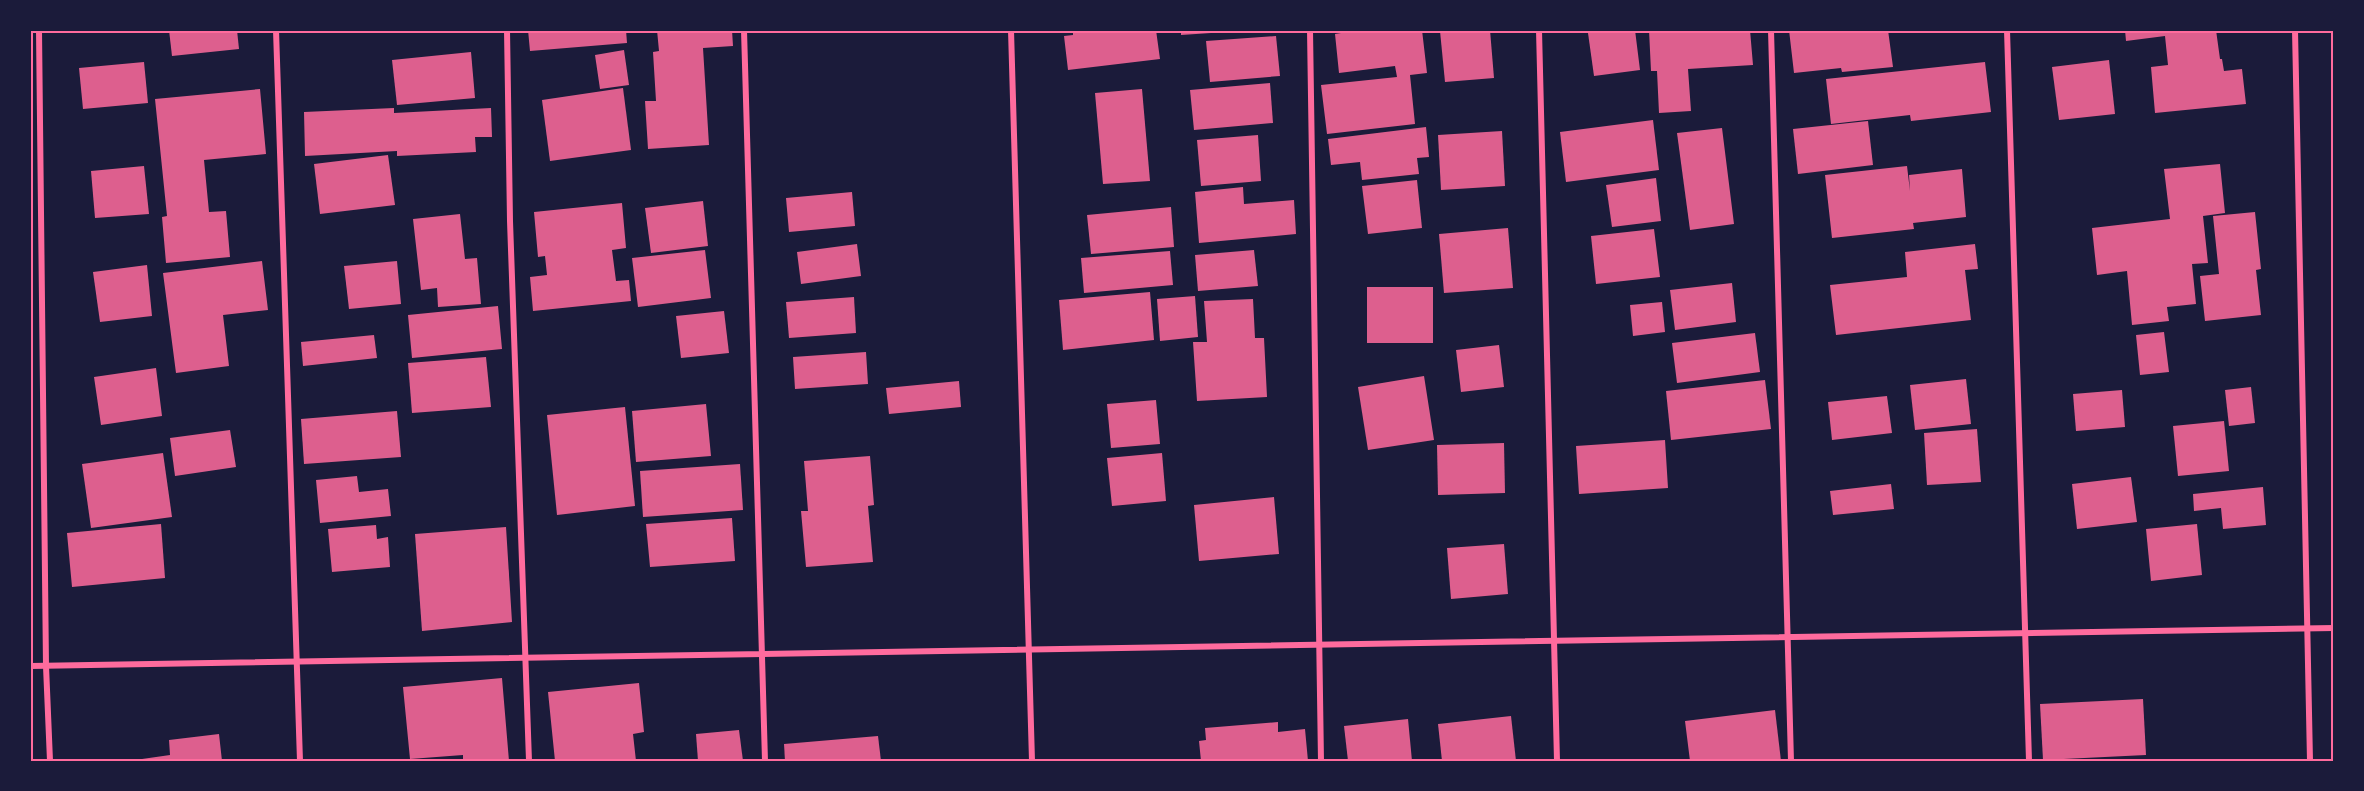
<svg xmlns="http://www.w3.org/2000/svg" width="2364" height="791" font-family="Figtree,sans-serif">
	<style>
		.building { fill: #dd5f8e }
		.lines { fill: none; stroke-linecap: round; stroke-linejoin: round }
		.minor { stroke: #ff6b9d; stroke-width: 6 }
		.neatline { fill: none; stroke: #ff6b9d; stroke-width: 2 }
	</style>
	<rect width="100%" height="100%" fill="#1b1b3a"/>
	<g class="building">
		<polygon points="169,30 237,30 239,49 172,56"/>
		<polygon points="528,30 626,30 627,43 530,51"/>
		<polygon points="657,30 732,30 733,46 703,48 709,145 648,149 645,101 656,101 653,52 659,51"/>
		<polygon points="1073,30 1156,30 1160,59 1068,70 1064,36 1073,35"/>
		<polygon points="1181,30 1226,30 1226,32 1181,35"/>
		<polygon points="1359,30 1422,30 1427,73 1410,75 1415,124 1327,134 1321,85 1397,77 1395,66 1339,73 1335,34"/>
		<polygon points="1490,30 1494,78 1445,82 1440,31"/>
		<polygon points="1609,30 1635,30 1640,70 1594,76 1588,33"/>
		<polygon points="1649,30 1750,30 1753,65 1688,69 1691,111 1659,113 1657,71 1651,71"/>
		<polygon points="1789,30 1888,30 1893,67 1842,72 1841,68 1794,73"/>
		<polygon points="2125,30 2216,30 2220,59 2222,59 2224,71 2242,69 2246,104 2155,113 2151,67 2168,65 2165,36 2126,41"/>
		<polygon points="1276,36 1280,76 1210,82 1206,41"/>
		<polygon points="624,50 629,85 600,89 595,55"/>
		<polygon points="471,52 475,98 397,105 392,60"/>
		<polygon points="2109,60 2115,114 2059,120 2052,67"/>
		<polygon points="144,62 148,103 83,109 79,68"/>
		<polygon points="1985,62 1991,112 1911,121 1910,115 1831,124 1826,79"/>
		<polygon points="1270,83 1273,123 1194,130 1190,90"/>
		<polygon points="623,88 631,150 550,161 542,100"/>
		<polygon points="260,89 266,154 204,160 209,212 226,211 230,257 166,263 162,217 167,216 155,99"/>
		<polygon points="1142,89 1150,181 1103,184 1095,93"/>
		<polygon points="394,108 394,113 491,108 492,137 475,137 476,152 397,156 397,151 305,156 304,112"/>
		<polygon points="1653,120 1659,170 1566,182 1560,132"/>
		<polygon points="1868,121 1873,165 1798,174 1793,129"/>
		<polygon points="1426,127 1429,157 1417,158 1419,174 1362,180 1360,162 1331,165 1328,139"/>
		<polygon points="1722,128 1734,224 1690,230 1677,133"/>
		<polygon points="1502,131 1505,186 1441,190 1438,135"/>
		<polygon points="1258,135 1261,181 1201,186 1197,140"/>
		<polygon points="388,155 395,205 320,214 314,164"/>
		<polygon points="2220,164 2225,213 2203,216 2208,263 2192,264 2196,304 2167,307 2169,321 2132,325 2127,271 2097,275 2092,228 2170,219 2164,169"/>
		<polygon points="144,166 149,214 95,218 91,171"/>
		<polygon points="1907,166 1910,191 1909,175 1962,169 1966,217 1913,223 1914,229 1832,238 1825,175"/>
		<polygon points="1656,178 1661,221 1612,227 1606,185"/>
		<polygon points="1417,180 1422,228 1368,234 1362,186"/>
		<polygon points="1243,187 1244,204 1294,200 1296,234 1199,243 1195,192"/>
		<polygon points="852,192 855,226 789,232 786,198"/>
		<polygon points="703,201 708,246 651,253 645,208"/>
		<polygon points="622,203 626,248 612,250 616,281 629,280 631,301 533,311 530,277 547,275 545,256 538,257 534,212"/>
		<polygon points="1171,207 1174,247 1091,254 1087,215"/>
		<polygon points="2255,212 2261,269 2256,270 2261,315 2205,321 2200,276 2219,274 2213,216"/>
		<polygon points="460,214 465,259 477,258 481,304 438,307 437,288 421,290 413,219"/>
		<polygon points="1508,228 1513,288 1444,293 1439,234"/>
		<polygon points="1654,229 1660,277 1596,284 1591,236"/>
		<polygon points="857,244 861,276 801,284 797,252"/>
		<polygon points="1975,244 1978,269 1965,270 1971,320 1836,335 1830,285 1907,277 1905,252"/>
		<polygon points="705,250 711,298 638,307 632,258"/>
		<polygon points="1254,250 1258,286 1198,291 1195,255"/>
		<polygon points="1170,251 1173,285 1084,293 1081,258"/>
		<polygon points="262,261 268,310 223,315 229,366 176,373 163,273"/>
		<polygon points="397,261 401,304 349,309 344,266"/>
		<polygon points="147,265 152,316 100,322 93,272"/>
		<polygon points="1732,283 1736,322 1675,330 1670,290"/>
		<rect x="1367" y="287" width="66" height="56"/>
		<polygon points="1150,292 1154,340 1063,350 1059,300"/>
		<polygon points="1195,296 1198,337 1160,341 1157,299"/>
		<polygon points="854,297 856,333 789,338 786,302"/>
		<polygon points="1253,299 1255,338 1264,338 1267,397 1197,401 1193,342 1207,342 1204,301"/>
		<polygon points="1662,302 1665,332 1633,336 1630,305"/>
		<polygon points="498,306 502,349 412,358 408,315"/>
		<polygon points="724,311 729,353 681,358 676,316"/>
		<polygon points="2164,332 2169,372 2140,375 2136,335"/>
		<polygon points="1755,333 1760,372 1677,383 1672,343"/>
		<polygon points="374,335 377,358 303,366 301,342"/>
		<polygon points="1499,345 1504,387 1461,392 1456,350"/>
		<polygon points="866,352 868,384 795,389 793,357"/>
		<polygon points="486,357 491,407 412,413 408,363"/>
		<polygon points="156,368 162,416 101,425 94,377"/>
		<polygon points="1424,376 1434,440 1368,450 1358,387"/>
		<polygon points="1966,379 1971,424 1915,430 1910,385"/>
		<polygon points="1765,380 1771,429 1671,440 1666,391"/>
		<polygon points="959,381 961,407 889,414 886,388"/>
		<polygon points="2251,387 2255,423 2229,426 2225,390"/>
		<polygon points="2122,390 2125,427 2076,431 2073,394"/>
		<polygon points="1887,396 1892,433 1832,440 1828,402"/>
		<polygon points="1156,400 1160,444 1111,448 1107,404"/>
		<polygon points="706,404 711,456 636,462 632,411"/>
		<polygon points="625,407 635,506 557,515 547,415"/>
		<polygon points="397,411 401,457 304,464 301,419"/>
		<polygon points="2224,421 2229,471 2178,476 2173,426"/>
		<polygon points="1977,429 1981,482 1927,485 1924,433"/>
		<polygon points="230,430 236,467 175,476 170,438"/>
		<polygon points="1665,440 1668,488 1579,494 1576,446"/>
		<polygon points="1504,443 1505,493 1438,495 1437,445"/>
		<polygon points="163,453 172,517 91,528 82,464"/>
		<polygon points="1162,453 1166,501 1112,506 1107,458"/>
		<polygon points="870,456 874,505 868,506 873,562 806,567 801,511 808,511 804,461"/>
		<polygon points="740,464 743,510 643,517 640,471"/>
		<polygon points="357,476 359,492 388,489 391,516 320,523 316,480"/>
		<polygon points="2131,477 2137,522 2077,529 2072,484"/>
		<polygon points="1891,484 1894,509 1833,515 1830,491"/>
		<polygon points="2263,487 2266,525 2223,529 2221,508 2194,511 2193,494"/>
		<polygon points="1274,497 1279,554 1199,561 1194,505"/>
		<polygon points="732,518 735,561 650,567 646,524"/>
		<polygon points="161,524 165,578 72,587 67,533"/>
		<polygon points="2197,524 2202,575 2151,581 2146,529"/>
		<polygon points="376,525 377,539 388,537 390,567 332,572 328,529"/>
		<polygon points="506,527 512,622 422,631 415,534"/>
		<polygon points="1504,544 1508,594 1451,599 1447,548"/>
		<polygon points="502,678 509,761 463,761 463,755 410,759 403,687"/>
		<polygon points="639,683 644,732 633,734 636,761 555,761 548,692"/>
		<polygon points="2143,699 2146,755 2043,760 2040,704"/>
		<polygon points="1775,710 1781,761 1690,761 1685,721"/>
		<polygon points="1511,716 1516,761 1442,761 1438,724"/>
		<polygon points="1408,719 1412,761 1348,761 1344,726"/>
		<polygon points="1278,722 1278,732 1305,729 1308,761 1201,761 1199,741 1206,740 1205,728"/>
		<polygon points="739,730 743,761 698,761 696,734"/>
		<polygon points="219,734 222,761 128,761 170,755 169,740"/>
		<polygon points="878,736 881,761 785,761 784,744"/>
	</g>
	<g class="lines">
		<g class="minor">
			<polyline points="39,30 46,666 50,761"/>
			<polyline points="276,30 300,761"/>
			<polyline points="507,30 510,221 529,761"/>
			<polyline points="744,30 765,761"/>
			<polyline points="1011,30 1032,761"/>
			<polyline points="1310,30 1321,761"/>
			<polyline points="1539,30 1557,761"/>
			<polyline points="1771,30 1791,761"/>
			<polyline points="2007,30 2029,761"/>
			<polyline points="2295,30 2310,761"/>
			<polyline points="30,666 2334,628"/>
		</g>
	</g>
	<rect width="2364" height="791" fill="none" stroke="#1b1b3a" stroke-width="63"/>
	<rect x="32" y="32" width="2300" height="728" class="neatline"/>
</svg>
